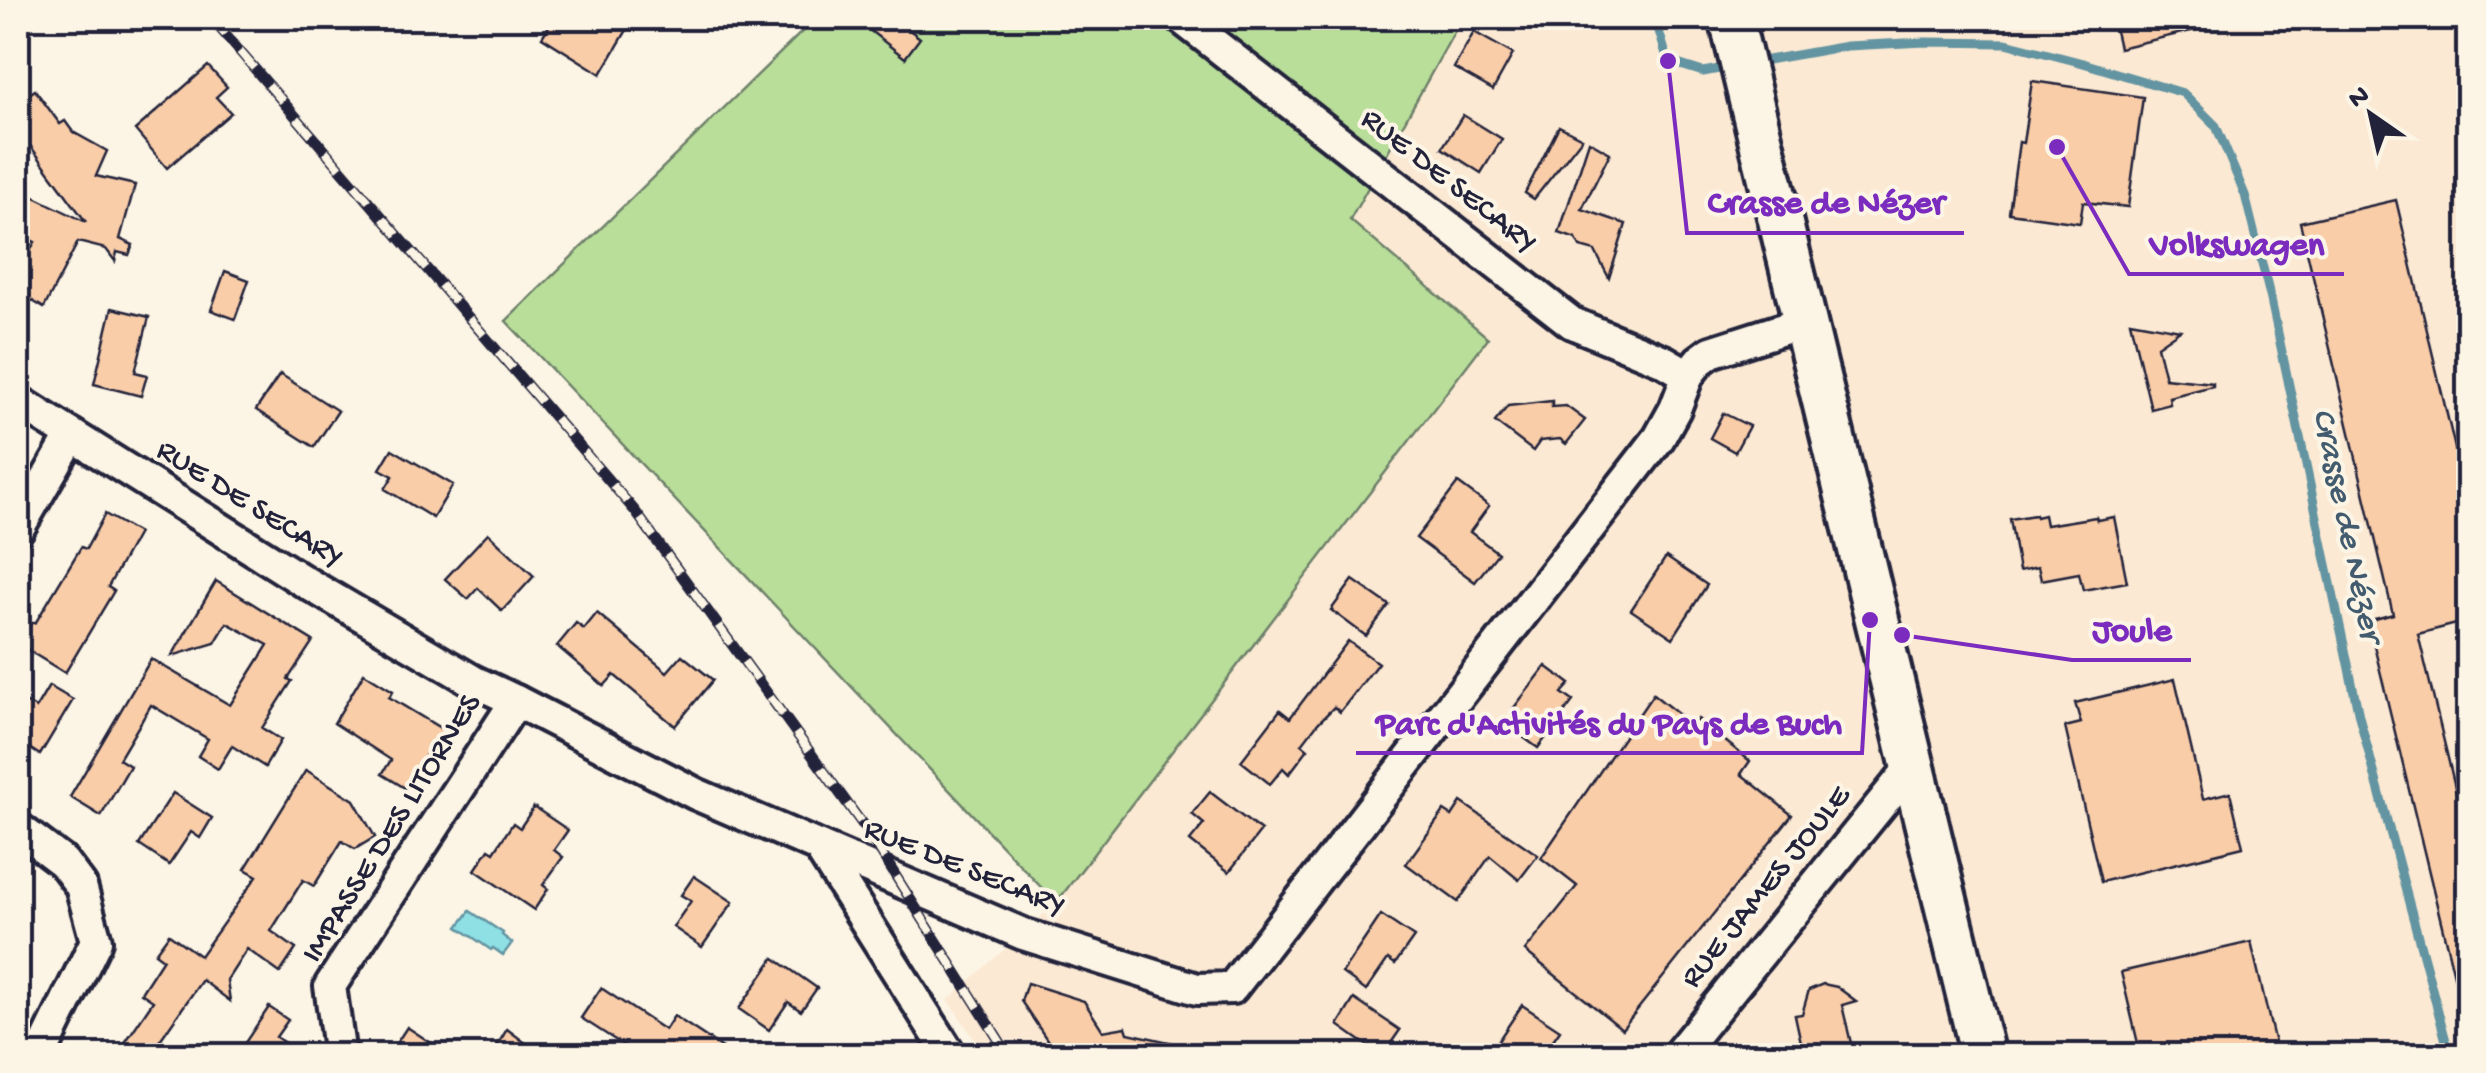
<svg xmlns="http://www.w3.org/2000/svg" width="2486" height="1073" font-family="'Gochi Hand',sans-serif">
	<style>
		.built { fill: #fbe9d3 }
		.green { fill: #b9de99; stroke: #6e806a; stroke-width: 2.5 }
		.water { fill: #8ee0e5; stroke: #6394a1; stroke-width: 2.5 }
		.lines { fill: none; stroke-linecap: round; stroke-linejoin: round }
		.stream { stroke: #6394a1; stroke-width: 9 }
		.building { fill: #f9cda8; stroke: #22223b; stroke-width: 2.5 }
		.street-casing { stroke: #22223b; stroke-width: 38 }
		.secondary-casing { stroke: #22223b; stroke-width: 50 }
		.street { stroke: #fcf5e5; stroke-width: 30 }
		.secondary { stroke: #fcf5e5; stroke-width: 42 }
		.rail-casing { stroke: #22223b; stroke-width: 11 }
		.rail { stroke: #fcf5e5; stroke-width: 8; stroke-dasharray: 22; stroke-linecap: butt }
		.labels { text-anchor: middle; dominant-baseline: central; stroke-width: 8; stroke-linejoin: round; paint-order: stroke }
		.street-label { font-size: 32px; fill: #22223b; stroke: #fcf5e5 }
		.water-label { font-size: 35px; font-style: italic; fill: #425b6e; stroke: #fcf5e5 }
		.leader { fill: none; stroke: #7b2cbf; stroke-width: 4 }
		.callout-dot { fill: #7b2cbf; stroke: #fcf5e5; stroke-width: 4 }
		.callout-label { font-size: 35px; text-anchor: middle; font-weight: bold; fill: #7b2cbf; stroke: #fcf5e5; stroke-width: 8; stroke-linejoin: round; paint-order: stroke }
	</style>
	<rect width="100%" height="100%" fill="#fcf5e5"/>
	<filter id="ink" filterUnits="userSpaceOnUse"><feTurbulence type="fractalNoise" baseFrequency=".01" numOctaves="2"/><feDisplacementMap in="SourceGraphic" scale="20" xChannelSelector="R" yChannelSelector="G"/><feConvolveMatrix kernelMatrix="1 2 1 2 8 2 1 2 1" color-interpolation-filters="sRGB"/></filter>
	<g filter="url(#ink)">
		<polygon class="built" points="1462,18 2468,18 2468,1055 986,1056 948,1000 1056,903 1487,338 1349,220"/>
		<polygon class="green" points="816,18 1462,18 1350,220 1488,338 1056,903 506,321"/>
		<polygon class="water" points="470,911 503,933 502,935 512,943 503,955 493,948 491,950 458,927"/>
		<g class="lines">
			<g class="stream">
				<polyline points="1655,18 1668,61 1703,72 1730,67"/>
				<polyline points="1756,62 1847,46 1925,42 2006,43 2083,63 2183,93 2216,126 2245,195 2271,300 2359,716 2450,1056"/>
			</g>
		</g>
		<g class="building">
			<polygon points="554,18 608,18 627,30 601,74 542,37"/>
			<polygon points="854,18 915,18 907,28 920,38 905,58"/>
			<polygon points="2112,18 2211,18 2212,26 2119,48"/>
			<polygon points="1474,32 1513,54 1493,90 1454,68"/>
			<polygon points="208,66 227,87 216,97 231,113 167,168 135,130"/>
			<polygon points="2032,81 2143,97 2128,207 2083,202 2080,223 2009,213 2019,142 2023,143"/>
			<polygon points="35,90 60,124 65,121 73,132 107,151 96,176 135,185 120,239 133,245 129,255 117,252 115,261 106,249 78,242 44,308 18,292 18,271 35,242 21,235 26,227 18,223 18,189 86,222 18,129 18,102"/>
			<polygon points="1463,115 1502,139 1481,173 1442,148"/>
			<polygon points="1559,126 1582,138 1534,199 1525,193"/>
			<polygon points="1589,141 1610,153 1582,209 1626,224 1609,278 1595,251 1580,247 1576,239 1559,233"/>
			<polygon points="2396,200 2468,503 2468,621 2418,634 2468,841 2468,999 2460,1000 2368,621 2393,614 2300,222"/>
			<polygon points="225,271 249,280 235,319 211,310"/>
			<polygon points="112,308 149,317 135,372 147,375 141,396 94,384"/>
			<polygon points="2130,321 2180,330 2157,346 2165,378 2213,383 2213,386 2169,397 2170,404 2151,409"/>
			<polygon points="280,374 338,411 314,447 256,410"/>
			<polygon points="1552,401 1552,407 1566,406 1585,420 1566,444 1560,439 1540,441 1533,451 1495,422 1508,406"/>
			<polygon points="1723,413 1749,426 1735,452 1710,438"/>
			<polygon points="392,449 453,485 433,518 385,489 393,476 380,469"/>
			<polygon points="1458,483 1489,506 1470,532 1498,553 1475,582 1416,538"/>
			<polygon points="105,514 138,533 108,587 114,591 65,673 18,644 30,624 36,622 81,547 86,549"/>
			<polygon points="2035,515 2036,517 2044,515 2046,525 2096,517 2097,520 2114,517 2127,582 2083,590 2079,573 2041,580 2038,567 2019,571 2010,519"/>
			<polygon points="488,533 534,576 502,611 478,588 468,599 445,579"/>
			<polygon points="1666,557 1707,585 1673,638 1631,610"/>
			<polygon points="1353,580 1389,605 1366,636 1331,610"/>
			<polygon points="216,581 313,641 288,679 292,681 262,728 281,740 265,767 232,746 218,769 198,756 208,739 151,705 119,759 130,766 101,816 70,797 151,659 230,705 268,645 227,623 215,643 172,656"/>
			<polygon points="597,613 667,672 682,655 713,680 675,726 614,675 604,686 557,646 576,623 584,629"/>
			<polygon points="1348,641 1378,663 1340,712 1334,707 1318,723 1302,744 1308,749 1289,774 1283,768 1270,784 1241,761 1280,710 1290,718"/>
			<polygon points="1546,666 1570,684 1562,693 1573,701 1538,748 1509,727 1520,713 1513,709"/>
			<polygon points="364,673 393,691 389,697 450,734 436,757 428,752 405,788 382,774 391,760 334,723"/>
			<polygon points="2175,679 2203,799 2230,792 2243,847 2101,882 2065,727 2081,723 2075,703"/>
			<polygon points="49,686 73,700 40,755 18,741 18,698 36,708"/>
			<polygon points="1653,694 1693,726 1698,719 1750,761 1741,774 1792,815 1622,1029 1525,951 1577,886 1541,858"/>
			<polygon points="306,770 354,800 375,837 355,849 342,841 314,886 303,880 271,931 296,949 280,973 247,949 227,980 230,1001 202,980 149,1056 116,1056 153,1001 141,993 163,959 155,953 169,934 200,956 257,876 245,869"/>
			<polygon points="1210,792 1261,831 1229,872 1190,841 1204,824 1192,814"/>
			<polygon points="173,793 212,818 200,838 191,832 169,865 139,845"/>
			<polygon points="1461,802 1538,855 1519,880 1490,856 1458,902 1406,864 1444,811 1452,816"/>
			<polygon points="534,807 568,830 554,850 563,857 543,885 548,889 534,910 475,870 489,849 494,852 513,823 520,828"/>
			<polygon points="694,876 733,902 702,947 673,927 691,901 681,895"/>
			<polygon points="1381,915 1414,937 1395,964 1388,959 1366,991 1342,973"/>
			<polygon points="2251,942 2278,1056 2141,1056 2121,972"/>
			<polygon points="774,958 817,988 801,1011 788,1002 769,1030 739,1009"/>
			<polygon points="1027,983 1084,1001 1103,1031 1126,1027 1128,1033 1187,1046 1186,1056 1058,1056 1021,1001"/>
			<polygon points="1823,984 1837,987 1856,1001 1842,1005 1854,1056 1804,1056 1795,1015 1802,1014 1809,990"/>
			<polygon points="601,988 665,1030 674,1016 735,1056 640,1056 581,1018"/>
			<polygon points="1354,999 1400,1030 1382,1056 1338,1025"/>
			<polygon points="1522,1005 1560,1030 1542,1056 1488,1056"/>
			<polygon points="269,1007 288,1020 276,1037 303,1056 236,1056"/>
			<polygon points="407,1027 451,1056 388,1056"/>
			<polygon points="507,1029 543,1056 491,1056"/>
		</g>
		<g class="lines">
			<defs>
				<g id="street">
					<polyline points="1181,18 1572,323 1664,361 1688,375 1699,361 1711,352 1805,322"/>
					<polyline points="18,401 305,582 473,681 516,701 696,794 1023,934 1197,989 1232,988 1659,438 1675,409 1688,375"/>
					<polyline points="18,529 72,435"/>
					<polyline points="18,828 63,862 81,886 96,941 40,1056"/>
					<polyline points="819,847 951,1056"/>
					<polyline points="340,1056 330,986 516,701"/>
					<polyline points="1677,1056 1912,766"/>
				</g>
				<polyline id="secondary" points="1731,18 1983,1056"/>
			</defs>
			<use href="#street" class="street-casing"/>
			<use href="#secondary" class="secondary-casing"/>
			<use href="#street" class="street"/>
			<use href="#secondary" class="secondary"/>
			<defs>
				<polyline id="rail" points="211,18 635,511 868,832 1009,1056"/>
			</defs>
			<use href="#rail" class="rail-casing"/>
			<use href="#rail" class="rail"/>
		</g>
	</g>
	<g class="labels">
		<g class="street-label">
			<text transform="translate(1448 182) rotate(38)">RUE DE SECARY</text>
			<text transform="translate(249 505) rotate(32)">RUE DE SECARY</text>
			<text transform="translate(393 829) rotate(-58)">IMPASSE DES LITORNES</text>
			<text transform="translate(964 869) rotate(22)">RUE DE SECARY</text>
			<text transform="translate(1767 888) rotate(-51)">RUE JAMES JOULE</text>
		</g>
		<g class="water-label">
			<text transform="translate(2345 525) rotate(78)">Crasse de Nézer</text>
		</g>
	</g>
	<path class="leader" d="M1668 61L1687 233H1964M2057 147L2129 274H2344M1902 635L2072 660H2191M1870 620L1862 753H1356"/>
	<g class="callout-dot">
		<circle cx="1668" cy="61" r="10"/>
		<circle cx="2057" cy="147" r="10"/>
		<circle cx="1902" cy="635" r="10"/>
		<circle cx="1870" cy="620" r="10"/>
	</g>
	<g class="callout-label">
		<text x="1826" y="212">Crasse de Nézer</text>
		<text x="2237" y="254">Volkswagen</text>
		<text x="2132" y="640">Joule</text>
		<text x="1609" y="733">Parc d'Activités du Pays de Buch</text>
	</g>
	<rect width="2486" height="1073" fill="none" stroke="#fcf5e5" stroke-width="60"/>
	<rect x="30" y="30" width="2426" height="1013" fill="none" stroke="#22223b" stroke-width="4" filter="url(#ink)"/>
	<g transform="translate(2371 115) rotate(326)" stroke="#fcf5e5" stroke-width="8" paint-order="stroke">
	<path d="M0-8L18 38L0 25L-18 38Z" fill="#22223b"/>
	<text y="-15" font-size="28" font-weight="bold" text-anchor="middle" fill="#22223b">N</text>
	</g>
</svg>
